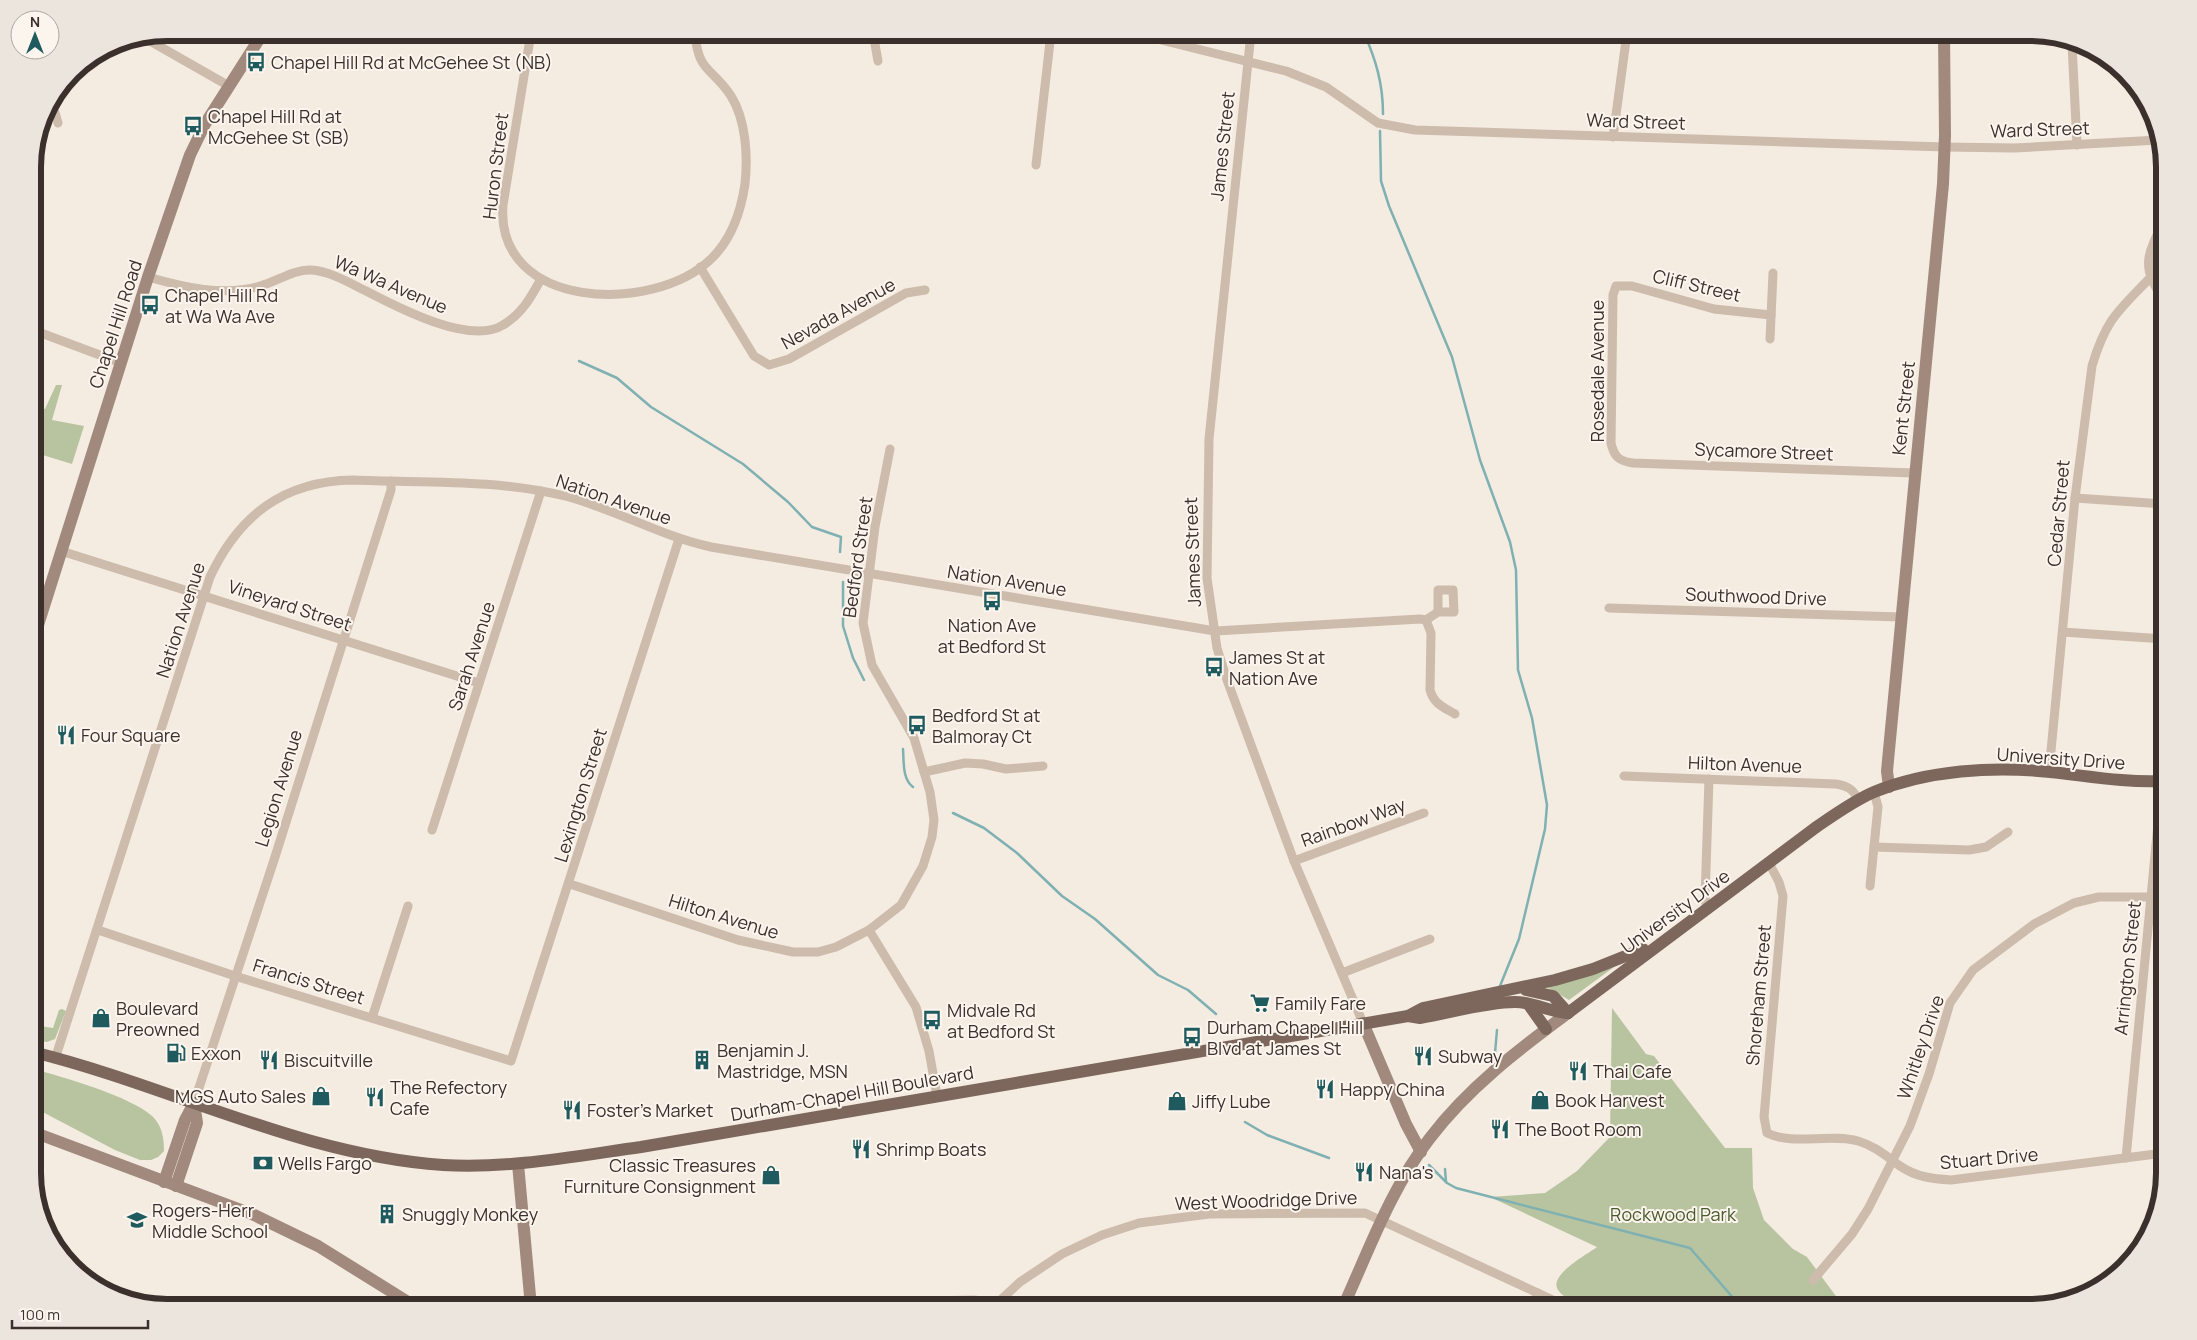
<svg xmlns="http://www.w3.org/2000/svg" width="2197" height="1340" font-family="Manrope,sans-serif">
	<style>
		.green { fill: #b8c4a0 }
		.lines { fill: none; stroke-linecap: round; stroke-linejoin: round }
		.stream { stroke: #7fb0b2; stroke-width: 2.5 }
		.street { stroke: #cdbbac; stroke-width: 9 }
		.secondary { stroke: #a18a7d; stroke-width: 12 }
		.primary { stroke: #7d675c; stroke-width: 12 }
		.labels { text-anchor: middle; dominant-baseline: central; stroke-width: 4; stroke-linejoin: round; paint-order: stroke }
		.poi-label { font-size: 18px; fill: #3b302b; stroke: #fbf5ee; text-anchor: start }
		.street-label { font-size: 18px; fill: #3b302b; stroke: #fbf5ee }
		.park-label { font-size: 18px; fill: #4a5a2e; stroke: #fbf5ee }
		.rim { fill: none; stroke: #3b302b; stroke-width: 6 }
	</style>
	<rect width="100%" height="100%" fill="#f4ebe1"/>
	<g class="green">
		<polygon points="56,385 62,385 52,420 84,426 72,464 33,452 33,407 45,409"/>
		<polygon points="1614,967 1569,1000 1545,986"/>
		<path d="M1612 1008 1646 1054 1654 1056 1725 1148H1752L1753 1188 1764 1220 1793 1249 1807 1257 1844 1307H1583C1576 1303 1562 1297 1558 1290 1548 1275 1588 1254 1597 1247L1490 1197 1545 1193 1577 1171 1610 1137Z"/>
		<polygon points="62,1009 66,1011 55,1039 47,1042 33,1040 33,1025 53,1028 59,1010"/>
		<path d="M33 1069C61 1076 132 1097 152 1116 162 1125 164 1138 164 1151L158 1157 151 1160H140L115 1150 33 1107Z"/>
	</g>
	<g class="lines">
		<g class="stream">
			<path d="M1364 33C1376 60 1383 84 1383 114"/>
			<polyline points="1380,131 1381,181 1389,206 1452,357 1480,460 1510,542 1516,570 1518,670 1532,718 1547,805 1545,829 1519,939 1500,986"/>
			<polyline points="579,361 617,378 651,407 743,464 788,502 812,527 841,537 840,552"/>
			<polyline points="843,582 843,626 853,658 864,680"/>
			<path d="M903 749C904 761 902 779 913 787"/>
			<polyline points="953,813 984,828 1017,853 1062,896 1095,919 1158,975 1188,990 1216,1014"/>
			<polyline points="1495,1053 1497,1030"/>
			<polyline points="1245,1122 1267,1135 1329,1158"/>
			<polyline points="1429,1165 1447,1183 1456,1188 1690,1248 1741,1307"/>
			<polyline points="1445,1169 1446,1182"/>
		</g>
		<g class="street">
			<path d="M531 33 503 205C495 310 653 315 711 259 731 240 741 211 745 184 748 156 746 120 731 96 712 67 698 73 695 33"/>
			<polyline points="873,33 878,61"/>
			<polyline points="1133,33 1286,71 1326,87 1378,123 1415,130 1945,147 2014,148 2158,140"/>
			<polyline points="1251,33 1209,439 1207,578 1217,648 1227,680 1294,861 1363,1023"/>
			<polyline points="143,37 229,86"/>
			<polyline points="2072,44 2077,145"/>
			<polyline points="58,123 54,109 62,86"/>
			<polyline points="1613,137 1627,33"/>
			<polyline points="1036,165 1051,33"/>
			<path d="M2164 222C2147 253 2140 269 2164 299"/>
			<polyline points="700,267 754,356 769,365 789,359 906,293 925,290"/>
			<path d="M148 277C183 287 224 297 260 286 276 282 294 269 311 270 329 271 348 282 364 290 395 306 469 346 503 325 522 314 531 297 541 279"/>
			<path d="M1771 315 1714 309 1632 286H1616L1613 295 1611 443C1614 457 1619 461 1633 463L1914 473"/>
			<polyline points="33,330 121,363"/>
			<polyline points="1770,339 1773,273"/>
			<polyline points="2075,498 2164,504"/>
			<polyline points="61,551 479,683"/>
			<polyline points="1609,608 1901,617"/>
			<path d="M1426 620 1431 633 1430 690C1434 704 1443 707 1455 714"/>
			<polyline points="1426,620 1438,612 1454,612 1453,590 1438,590 1438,612"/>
			<polyline points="2063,632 2164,639"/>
			<polyline points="924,772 965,763 983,764 1006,769 1043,766"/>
			<path d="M2049 772 2075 498 2092 366C2106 319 2118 311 2151 277"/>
			<path d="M1624 776 1836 784C1849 786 1853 790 1859 800"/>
			<polyline points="432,830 541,491"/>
			<polyline points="1874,847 1969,850 1986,847 2008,832"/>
			<polyline points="1294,861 1424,813"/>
			<path d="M1769 863 1779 882 1783 896 1764 1117 1767 1133C1794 1146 1829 1133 1858 1141 1875 1146 1886 1156 1900 1166 1916 1177 1933 1179 1951 1180L2164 1153"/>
			<polyline points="570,884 738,940 793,952 818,952 836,947 869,930 901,905 923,866 932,837 934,820 930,792 914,738 872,665 863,623 875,527 890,449"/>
			<polyline points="1870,886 1878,807 1874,792"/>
			<polyline points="1707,909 1705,899 1709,779"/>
			<polyline points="98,930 235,976 511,1061 679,539"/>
			<polyline points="869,930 916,1007 929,1051 937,1096"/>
			<polyline points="1342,973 1430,939"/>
			<polyline points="372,1018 408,906"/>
			<path d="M55 1059 210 577C239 515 284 481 353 480 423 483 497 479 565 496 615 509 660 536 711 547L1215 631 1420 619 1426 620"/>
			<polyline points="194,1103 275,857 391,490 391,481"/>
			<polyline points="2126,1158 2162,782"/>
			<polyline points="1813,1280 1852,1234 1868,1209 1910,1126 1929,1074 1950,1003 1973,970 2034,924 2074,903 2099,897 2151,897"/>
			<polyline points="635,1307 974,1300 997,1303"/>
			<polyline points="993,1307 1020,1282 1062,1254 1102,1235 1139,1223 1209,1214 1365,1213 1568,1307"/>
			<polyline points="1531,1307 1538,1293"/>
		</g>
		<g class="secondary">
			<polyline points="33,641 148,277 190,155 205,124 263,33"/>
			<polyline points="1889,787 1887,771 1943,184 1945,135 1944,33"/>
			<polyline points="1363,1023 1406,1124 1421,1152"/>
			<polyline points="33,1132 252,1214 318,1246 416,1307"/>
			<polyline points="518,1164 531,1307"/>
			<polyline points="164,1182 185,1120 194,1103"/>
			<polyline points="176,1186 197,1123 194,1103"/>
			<path d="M1343 1307C1369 1250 1391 1188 1430 1138 1468 1088 1518 1050 1568 1013"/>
		</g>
		<g class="primary">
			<polyline points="1526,990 1553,996 1568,1013"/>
			<polyline points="1529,1005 1546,1029"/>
			<path d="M1568 1013 1815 828C1834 815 1853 801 1874 792 1928 770 1993 766 2050 772 2088 776 2126 783 2164 781"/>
			<polyline points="1408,1016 1423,1008 1555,980 1593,969 1643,949"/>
			<path d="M33 1052C171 1086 299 1155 443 1165 509 1169 576 1156 641 1147L1408 1016 1420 1018C1450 1013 1486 1002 1515 1002 1534 1002 1549 1012 1568 1013"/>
		</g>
	</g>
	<defs>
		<symbol id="bus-bare" viewBox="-9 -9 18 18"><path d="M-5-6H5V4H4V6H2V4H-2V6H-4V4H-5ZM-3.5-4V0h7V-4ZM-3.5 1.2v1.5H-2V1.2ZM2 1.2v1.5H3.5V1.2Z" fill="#1f5a5e" stroke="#fbf5ee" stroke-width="2.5" paint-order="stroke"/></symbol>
		<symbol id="restaurant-bare" viewBox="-9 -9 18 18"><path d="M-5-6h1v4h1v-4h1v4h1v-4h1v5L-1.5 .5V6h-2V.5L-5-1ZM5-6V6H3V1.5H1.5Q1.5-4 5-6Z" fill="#1f5a5e" stroke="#fbf5ee" stroke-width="2.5" paint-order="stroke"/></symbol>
		<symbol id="supermarket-bare" viewBox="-9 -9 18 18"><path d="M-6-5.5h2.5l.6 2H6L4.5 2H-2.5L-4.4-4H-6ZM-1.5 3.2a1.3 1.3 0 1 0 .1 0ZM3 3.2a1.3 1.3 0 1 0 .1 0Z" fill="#1f5a5e" stroke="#fbf5ee" stroke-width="2.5" paint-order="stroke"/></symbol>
		<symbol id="shop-bare" viewBox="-9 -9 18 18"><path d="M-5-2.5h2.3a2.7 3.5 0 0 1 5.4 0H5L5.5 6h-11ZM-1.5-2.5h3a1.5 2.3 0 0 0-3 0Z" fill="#1f5a5e" stroke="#fbf5ee" stroke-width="2.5" paint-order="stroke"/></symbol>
		<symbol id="fuel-bare" viewBox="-9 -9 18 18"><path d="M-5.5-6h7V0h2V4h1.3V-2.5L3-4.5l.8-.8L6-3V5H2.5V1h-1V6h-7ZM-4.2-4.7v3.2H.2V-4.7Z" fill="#1f5a5e" stroke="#fbf5ee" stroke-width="2.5" paint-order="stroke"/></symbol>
		<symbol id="building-bare" viewBox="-9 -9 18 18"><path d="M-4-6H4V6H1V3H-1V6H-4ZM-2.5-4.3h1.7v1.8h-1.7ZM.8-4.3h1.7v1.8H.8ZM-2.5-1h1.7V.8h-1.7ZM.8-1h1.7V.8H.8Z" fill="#1f5a5e" stroke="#fbf5ee" stroke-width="2.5" paint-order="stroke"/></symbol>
		<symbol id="bank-bare" viewBox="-9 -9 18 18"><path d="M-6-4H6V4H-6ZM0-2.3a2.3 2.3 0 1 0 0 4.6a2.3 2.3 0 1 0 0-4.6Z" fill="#1f5a5e" stroke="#fbf5ee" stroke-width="2.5" paint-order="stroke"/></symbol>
		<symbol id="school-bare" viewBox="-9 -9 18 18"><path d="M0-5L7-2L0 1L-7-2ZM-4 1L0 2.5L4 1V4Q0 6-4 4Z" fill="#1f5a5e" stroke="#fbf5ee" stroke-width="2.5" paint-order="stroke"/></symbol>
	</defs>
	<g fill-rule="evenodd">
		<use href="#bus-bare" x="242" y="48" width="28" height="28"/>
		<use href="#bus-bare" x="179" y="112" width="28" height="28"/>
		<use href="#bus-bare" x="136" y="291" width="28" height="28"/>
		<use href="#bus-bare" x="978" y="587" width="28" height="28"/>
		<use href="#bus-bare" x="1200" y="653" width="28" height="28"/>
		<use href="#bus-bare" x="903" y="711" width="28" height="28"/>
		<use href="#restaurant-bare" x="52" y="721" width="28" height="28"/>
		<use href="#supermarket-bare" x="1246" y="989" width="28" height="28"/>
		<use href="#shop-bare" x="87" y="1004" width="28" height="28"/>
		<use href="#bus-bare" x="918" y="1006" width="28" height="28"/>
		<use href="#bus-bare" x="1178" y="1023" width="28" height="28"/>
		<use href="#fuel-bare" x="162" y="1039" width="28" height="28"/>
		<use href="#restaurant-bare" x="1409" y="1042" width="28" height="28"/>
		<use href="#restaurant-bare" x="255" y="1046" width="28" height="28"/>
		<use href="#building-bare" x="688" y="1046" width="28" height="28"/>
		<use href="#restaurant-bare" x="1564" y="1057" width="28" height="28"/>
		<use href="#restaurant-bare" x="1311" y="1075" width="28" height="28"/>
		<use href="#shop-bare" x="307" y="1082" width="28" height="28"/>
		<use href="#restaurant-bare" x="361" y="1083" width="28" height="28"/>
		<use href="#shop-bare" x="1526" y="1086" width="28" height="28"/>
		<use href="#shop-bare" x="1163" y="1087" width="28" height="28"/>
		<use href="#restaurant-bare" x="558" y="1096" width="28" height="28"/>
		<use href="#restaurant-bare" x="1486" y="1115" width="28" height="28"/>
		<use href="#restaurant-bare" x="847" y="1135" width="28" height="28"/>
		<use href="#bank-bare" x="249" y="1149" width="28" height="28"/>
		<use href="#restaurant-bare" x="1350" y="1158" width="28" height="28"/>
		<use href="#shop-bare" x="757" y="1161" width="28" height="28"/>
		<use href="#building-bare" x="373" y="1200" width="28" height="28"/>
		<use href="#school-bare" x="123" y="1206" width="28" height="28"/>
	</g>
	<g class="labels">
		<g class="poi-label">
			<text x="271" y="62">Chapel Hill Rd at McGehee St (NB)</text>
			<text x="208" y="116">Chapel Hill Rd at<tspan x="208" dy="21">McGehee St (SB)</tspan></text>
			<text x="165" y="295">Chapel Hill Rd<tspan x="165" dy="21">at Wa Wa Ave</tspan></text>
			<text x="992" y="625" text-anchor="middle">Nation Ave<tspan x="992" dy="21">at Bedford St</tspan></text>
			<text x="1229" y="657">James St at<tspan x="1229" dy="21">Nation Ave</tspan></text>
			<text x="932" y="715">Bedford St at<tspan x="932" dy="21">Balmoray Ct</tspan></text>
			<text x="81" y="735">Four Square</text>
			<text x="1275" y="1003">Family Fare</text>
			<text x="116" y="1008">Boulevard<tspan x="116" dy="21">Preowned</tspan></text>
			<text x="947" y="1010">Midvale Rd<tspan x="947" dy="21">at Bedford St</tspan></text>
			<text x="1207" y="1027">Durham Chapel Hill<tspan x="1207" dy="21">Blvd at James St</tspan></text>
			<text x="717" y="1050">Benjamin J.<tspan x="717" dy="21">Mastridge, MSN</tspan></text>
			<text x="191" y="1053">Exxon</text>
			<text x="1438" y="1056">Subway</text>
			<text x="284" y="1060">Biscuitville</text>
			<text x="1593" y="1071">Thai Cafe</text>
			<text x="390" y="1087">The Refectory<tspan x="390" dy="21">Cafe</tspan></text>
			<text x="1340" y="1089">Happy China</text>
			<text x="306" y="1096" text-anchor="end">MGS Auto Sales</text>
			<text x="1555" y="1100">Book Harvest</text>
			<text x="1192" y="1101">Jiffy Lube</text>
			<text x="587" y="1110">Foster's Market</text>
			<text x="1515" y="1129">The Boot Room</text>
			<text x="876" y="1149">Shrimp Boats</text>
			<text x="278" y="1163">Wells Fargo</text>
			<text x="756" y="1165" text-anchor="end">Classic Treasures<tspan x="756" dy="21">Furniture Consignment</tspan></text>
			<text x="1379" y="1172">Nana's</text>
			<text x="152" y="1210">Rogers-Herr<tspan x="152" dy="21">Middle School</tspan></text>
			<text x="402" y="1214">Snuggly Monkey</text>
		</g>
		<g class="street-label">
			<text transform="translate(1636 121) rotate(2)">Ward Street</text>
			<text transform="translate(2040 129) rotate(-2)">Ward Street</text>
			<text transform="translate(1222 146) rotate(-84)">James Street</text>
			<text transform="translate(495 166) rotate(-83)">Huron Street</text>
			<text transform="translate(391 284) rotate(23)">Wa Wa Avenue</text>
			<text transform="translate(1697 285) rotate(13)">Cliff Street</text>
			<text transform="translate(838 313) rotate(-29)">Nevada Avenue</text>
			<text transform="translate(115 324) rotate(-72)">Chapel Hill Road</text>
			<text transform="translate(1597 371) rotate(-90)">Rosedale Avenue</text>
			<text transform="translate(1903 408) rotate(-84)">Kent Street</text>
			<text transform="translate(1764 451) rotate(2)">Sycamore Street</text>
			<text transform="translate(614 499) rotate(19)">Nation Avenue</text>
			<text transform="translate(2058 513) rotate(-85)">Cedar Street</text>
			<text transform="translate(1192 552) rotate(-92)">James Street</text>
			<text transform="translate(857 557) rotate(-82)">Bedford Street</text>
			<text transform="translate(1007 580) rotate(9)">Nation Avenue</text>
			<text transform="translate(1756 596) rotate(2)">Southwood Drive</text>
			<text transform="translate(290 605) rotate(18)">Vineyard Street</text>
			<text transform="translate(180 620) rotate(-72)">Nation Avenue</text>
			<text transform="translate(471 656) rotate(-72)">Sarah Avenue</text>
			<text transform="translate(2061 758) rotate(4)">University Drive</text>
			<text transform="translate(1745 764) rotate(2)">Hilton Avenue</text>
			<text transform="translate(278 788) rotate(-73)">Legion Avenue</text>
			<text transform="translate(580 795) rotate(-73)">Lexington Street</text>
			<text transform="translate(1353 822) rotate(-20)">Rainbow Way</text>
			<text transform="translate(1675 911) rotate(-36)">University Drive</text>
			<text transform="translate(724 916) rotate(17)">Hilton Avenue</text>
			<text transform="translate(2127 968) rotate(-84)">Arrington Street</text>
			<text transform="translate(309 981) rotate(17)">Francis Street</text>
			<text transform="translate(1758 995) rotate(-85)">Shoreham Street</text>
			<text transform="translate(1920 1047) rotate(-71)">Whitley Drive</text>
			<text transform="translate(852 1093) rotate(-10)">Durham-Chapel Hill Boulevard</text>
			<text transform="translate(1989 1158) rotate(-5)">Stuart Drive</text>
			<text transform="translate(1266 1200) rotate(-2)">West Woodridge Drive</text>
		</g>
		<g class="park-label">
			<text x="1673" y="1214">Rockwood Park</text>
		</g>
	</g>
	<path d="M0 0H2197V1340H0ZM167 41H2030A126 126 0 0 1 2156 167V1173A126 126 0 0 1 2030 1299H167A126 126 0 0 1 41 1173V167A126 126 0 0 1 167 41Z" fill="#ece5de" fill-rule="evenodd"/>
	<path class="rim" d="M167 41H2030A126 126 0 0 1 2156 167V1173A126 126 0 0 1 2030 1299H167A126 126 0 0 1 41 1173V167A126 126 0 0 1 167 41Z"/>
	<g transform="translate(35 35)"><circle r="24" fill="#fbf5ee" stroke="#aea6a0"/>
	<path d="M0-4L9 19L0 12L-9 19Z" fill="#1f5a5e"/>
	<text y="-8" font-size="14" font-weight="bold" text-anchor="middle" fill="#3b302b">N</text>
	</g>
	<path d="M12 1320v8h136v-8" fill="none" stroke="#3b302b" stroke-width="2.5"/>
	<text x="20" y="1320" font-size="15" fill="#3b302b" stroke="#fbf5ee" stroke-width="4" paint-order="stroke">100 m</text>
</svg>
